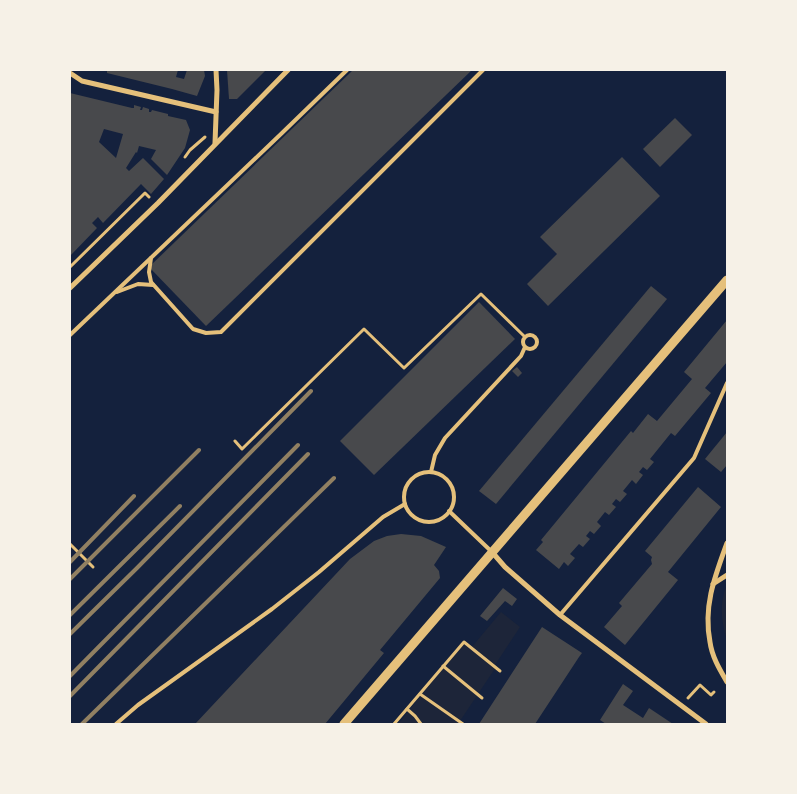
<svg xmlns="http://www.w3.org/2000/svg" width="797" height="794" font-family="Poppins,sans-serif">
	<style>
		.green { fill: #1d2539 }
		.building { fill: #48494c; fill-rule: evenodd }
		.lines { fill: none; stroke-linecap: round; stroke-linejoin: round }
		.path { stroke: #e5c07b; stroke-width: 3 }
		.service { stroke: #e5c07b; stroke-width: 4 }
		.minor { stroke: #e5c07b; stroke-width: 5 }
		.tertiary { stroke: #e5c07b; stroke-width: 9 }
		.rail { stroke: #918062; stroke-width: 4 }
	</style>
	<rect width="100%" height="100%" fill="#14213d"/>
	<g class="green">
		<path d="M727 585V640C721 621 719 603 727 585Z"/>
		<polygon points="501,612 520,627 495,665 496,667 458,724 398,724 463,642 471,648"/>
	</g>
	<g class="building">
		<polygon points="107,70 178,70 176,77 184,79 187,70 204,70 205,76 197,96 172,89 107,73"/>
		<polygon points="227,70 266,70 237,99 229,99"/>
		<polygon points="353,70 472,70 206,326 149,267"/>
		<path d="M70 93 132 108H134V105L141 107 140 110H142L143 107 149 109V112H151L152 110 168 114V116L186 120 190 130 185 148 167 175 151 159 156 150 139 146 137 153 136 152 126 168 129 171 143 158 164 179 151 194 141 184 103 223 98 217 92 223 97 228 70 256ZM104 129 123 134 116 158 99 142Z"/>
		<polygon points="675,118 692,135 660,167 643,149"/>
		<polygon points="622,157 660,196 548,306 527,284 557,254 540,237"/>
		<polygon points="651,286 667,299 496,504 479,491"/>
		<polygon points="479,302 515,339 374,475 340,441"/>
		<polygon points="727,320 727,362 705,388 711,393 675,436 671,433 650,459 654,462 647,470 643,467 639,472 643,475 636,484 632,480 623,491 627,494 620,502 616,499 612,504 616,507 609,515 605,512 597,522 601,526 594,534 590,531 586,536 590,539 583,547 579,544 570,554 575,558 568,566 564,562 559,569 536,550 543,542 541,540 631,431 633,433 648,414 657,421 692,379 684,372"/>
		<polygon points="517,367 522,373 518,377 512,371"/>
		<polygon points="727,432 727,465 721,472 705,459"/>
		<polygon points="698,487 721,507 668,572 678,580 625,645 604,627 622,606 619,603 652,564 651,560 652,557 645,551"/>
		<polygon points="401,534 421,536 446,547 434,565 439,571 440,578 380,650 384,653 325,724 319,723 318,724 195,724 350,559 374,541 387,536"/>
		<polygon points="503,588 517,599 512,606 505,601 487,621 480,616"/>
		<polygon points="542,627 582,653 579,657 535,724 479,724"/>
		<polygon points="623,684 633,691 623,705 643,718 649,708 673,724 606,724 600,720"/>
	</g>
	<g class="lines">
		<g class="path">
			<polyline points="185,157 190,150 205,137"/>
			<polyline points="70,267 145,193 149,197"/>
			<polyline points="235,441 242,449 364,329 404,368 481,294 525,337"/>
			<polyline points="70,544 93,567"/>
			<polyline points="443,666 482,698"/>
			<polyline points="420,694 463,724"/>
			<polyline points="688,698 700,685 711,695 714,692"/>
			<polyline points="407,709 415,716 421,724"/>
			<polyline points="394,724 464,642 500,671"/>
		</g>
		<g class="service">
			<polyline points="151,258 149,272 151,282 193,329 206,333 221,332 483,70"/>
			<polyline points="117,292 138,284 153,285"/>
			<circle cx="530" cy="342" r="7"/>
			<polyline points="70,335 282,133 347,70"/>
			<polyline points="431,472 435,455 445,438 521,356 525,347"/>
			<circle cx="429" cy="497" r="25"/>
			<polyline points="449,511 492,552"/>
			<polyline points="560,615 694,458 727,383"/>
			<polyline points="116,724 138,705 272,609 319,572 383,517 405,504"/>
		</g>
		<g class="minor">
			<polyline points="70,73 82,81 216,112"/>
			<polyline points="215,143 217,90 216,70"/>
			<polyline points="70,288 158,203 288,70"/>
			<path d="M727 543C715 576 703 606 710 642 712 657 720 670 727 682"/>
			<polyline points="492,552 505,567 560,615 706,724"/>
			<polyline points="713,584 727,575"/>
		</g>
		<polyline class="tertiary" points="344,724 727,280"/>
		<g class="rail">
			<polyline points="70,562 134,496"/>
			<polyline points="70,579 199,450"/>
			<polyline points="70,615 180,506"/>
			<polyline points="70,634 137,568 311,391"/>
			<polyline points="70,676 298,445"/>
			<polyline points="70,696 308,454"/>
			<polyline points="82,724 334,478"/>
		</g>
	</g>
	<rect width="797" height="794" fill="none" stroke="#f6f1e7" stroke-width="142"/>
</svg>
